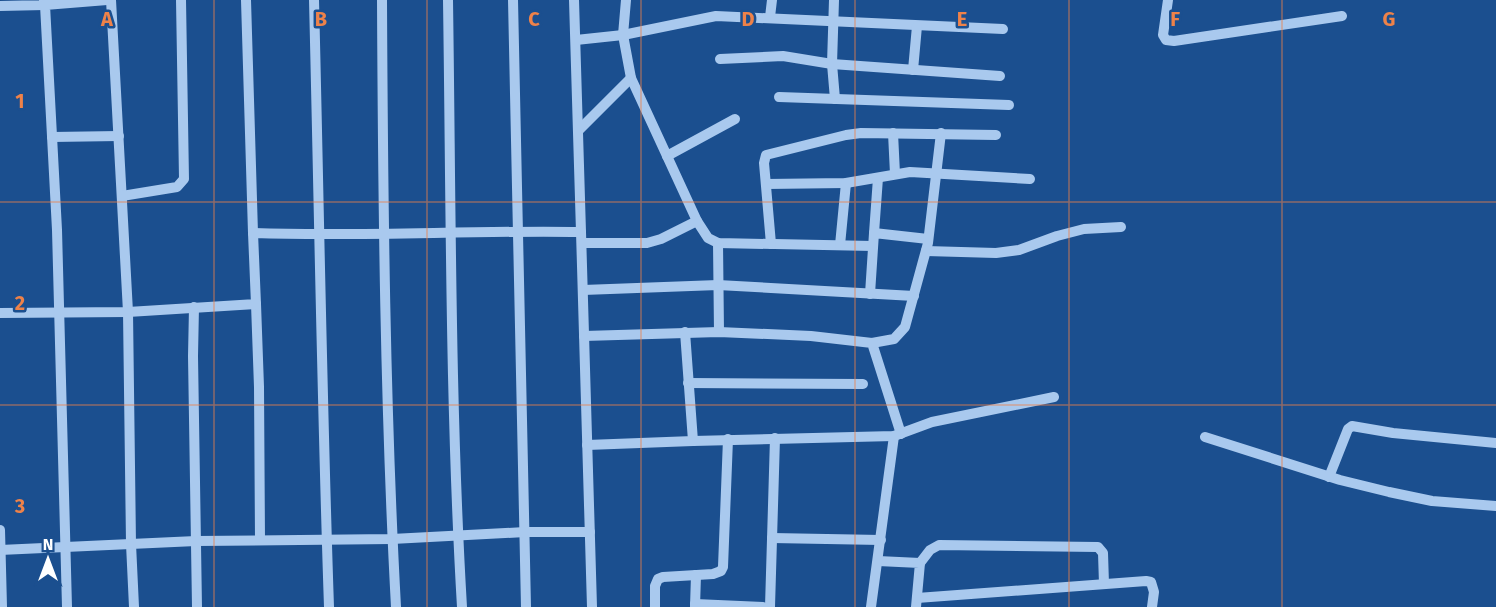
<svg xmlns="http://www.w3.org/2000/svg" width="1496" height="607" font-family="'Fira Sans',sans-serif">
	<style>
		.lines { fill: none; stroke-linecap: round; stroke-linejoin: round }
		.minor { stroke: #a9c9ee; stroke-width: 10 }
		.grid { fill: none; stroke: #ee8249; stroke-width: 1.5; stroke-opacity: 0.55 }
		.grid-label { font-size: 20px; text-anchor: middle; font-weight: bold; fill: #ee8249; stroke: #1b4f8f; stroke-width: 5; stroke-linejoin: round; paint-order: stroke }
	</style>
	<rect width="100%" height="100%" fill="#1b4f8f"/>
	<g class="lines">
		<g class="minor">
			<polyline points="111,0 128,312 131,544 134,607"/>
			<polyline points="246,0 253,233"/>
			<path d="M314 0C319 202 322 405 329 607"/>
			<path d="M382 0C383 202 385 405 396 607"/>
			<path d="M448 0C451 202 450 405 462 607"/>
			<polyline points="513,0 526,607"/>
			<polyline points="574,0 581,232"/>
			<polyline points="626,0 623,35 631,78 697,221 708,238 718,243 873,246"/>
			<polyline points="834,0 832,64 835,99"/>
			<polyline points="1168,0 1163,35 1166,40 1174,41 1342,16"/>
			<polyline points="0,6 45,5 44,0"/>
			<polyline points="770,17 772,0"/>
			<polyline points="576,40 623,35 716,16 1003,29"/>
			<polyline points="720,59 783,56 832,64 1000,76"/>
			<polyline points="913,70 917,26"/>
			<polyline points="779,97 1009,105"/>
			<polyline points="579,130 631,78"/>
			<polyline points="893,133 895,174"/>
			<polyline points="52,137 119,136"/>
			<polyline points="667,156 735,119"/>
			<polyline points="766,184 846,183 910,172 1030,179"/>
			<polyline points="122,196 177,187 184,179 181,0"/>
			<polyline points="874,233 878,178"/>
			<polyline points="582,243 647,243 661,239 697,221"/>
			<polyline points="718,243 719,332"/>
			<polyline points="771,244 764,163 766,155 846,135 861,133 996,135"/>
			<polyline points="840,245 846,183"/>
			<polyline points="926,251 996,253 1019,250 1057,236 1084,229 1121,227"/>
			<polyline points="583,290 718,285 914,296"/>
			<polyline points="870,294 874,233 928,239"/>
			<polyline points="256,304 259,387 260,540"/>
			<polyline points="194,307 193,356 197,607"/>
			<path d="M0 313 128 312 256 304 253 233C363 237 472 230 581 232L592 607"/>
			<polyline points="584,336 719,332 811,336 872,343 901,434"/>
			<polyline points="872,343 894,339 905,327 928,243 941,133"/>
			<polyline points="688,383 863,384"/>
			<polyline points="1205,437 1340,480 1389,492 1432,501 1496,506"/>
			<polyline points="693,441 894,436 932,422 1054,397"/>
			<polyline points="587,445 693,441 685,332"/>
			<polyline points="1329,477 1348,429 1352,426 1393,433 1496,443"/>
			<polyline points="0,530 2,607"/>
			<polyline points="772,538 881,540"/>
			<polyline points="0,550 196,541 392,539 525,532 590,532"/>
			<polyline points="878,561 920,563 916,607"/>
			<polyline points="920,563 930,550 939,545 1098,547 1103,553 1104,584"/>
			<polyline points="917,598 1146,581 1151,582 1154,592 1152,607"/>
			<polyline points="695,604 763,607"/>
			<polyline points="67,607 57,230 45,5 107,0"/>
			<polyline points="655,607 655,586 658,579 663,577 713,574 721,571 723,567 728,439"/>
			<polyline points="695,607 696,575"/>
			<polyline points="770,607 775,438"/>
			<polyline points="871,607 894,436"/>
		</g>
	</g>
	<path class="grid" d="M214 0V607M427 0V607M641 0V607M855 0V607M1069 0V607M1282 0V607M0 202H1496M0 405H1496"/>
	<g class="grid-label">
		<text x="107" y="26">A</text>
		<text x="321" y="26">B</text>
		<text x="534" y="26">C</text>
		<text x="748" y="26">D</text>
		<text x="962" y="26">E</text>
		<text x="1175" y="26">F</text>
		<text x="1389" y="26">G</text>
		<text x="20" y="108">1</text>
		<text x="20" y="310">2</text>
		<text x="20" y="513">3</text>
	</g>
	<g transform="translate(48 559)" stroke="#1b4f8f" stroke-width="4.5" paint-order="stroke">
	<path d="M0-4.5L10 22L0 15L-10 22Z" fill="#ffffff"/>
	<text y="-9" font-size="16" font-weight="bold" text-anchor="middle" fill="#ffffff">N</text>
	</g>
</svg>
